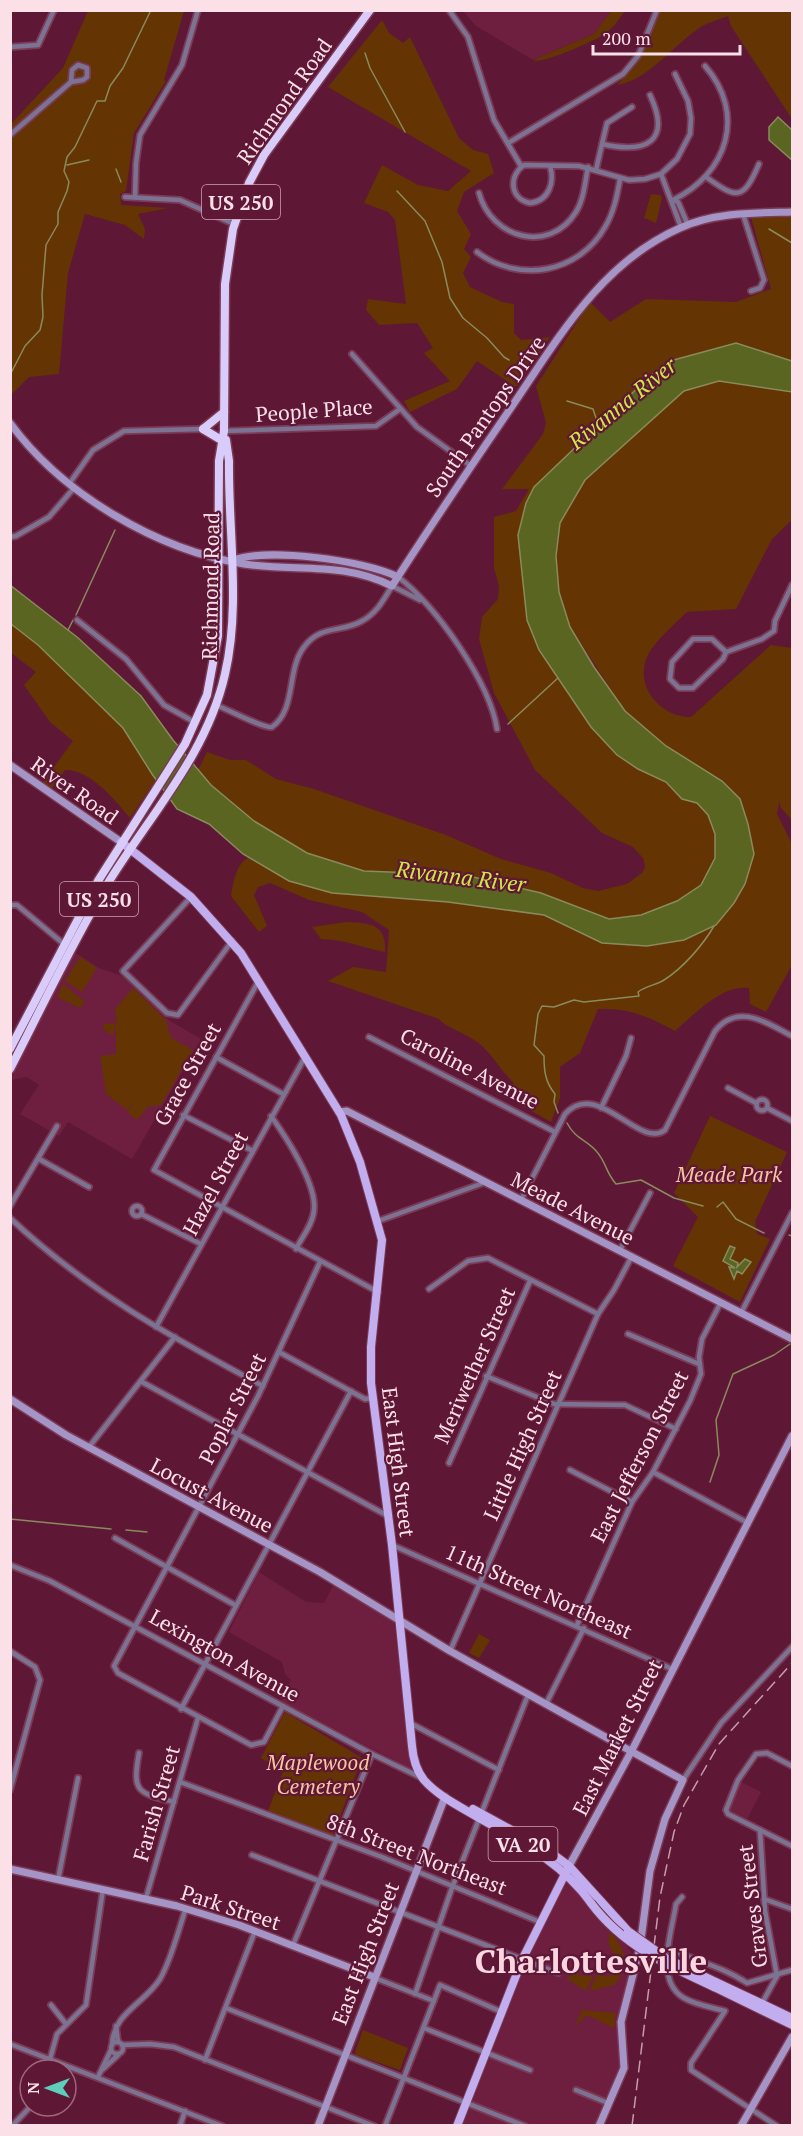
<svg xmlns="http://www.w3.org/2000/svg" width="803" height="2136" font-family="'PT Serif',serif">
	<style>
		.built { fill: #6e1f40 }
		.green { fill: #643402 }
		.water { fill: #596521; stroke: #8a8a5d; stroke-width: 1.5 }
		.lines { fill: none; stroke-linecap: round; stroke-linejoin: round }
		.stream { stroke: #8a8a5d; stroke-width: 1.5 }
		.street-casing { stroke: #7b3b56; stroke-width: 8 }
		.secondary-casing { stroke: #7b3b56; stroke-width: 10 }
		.primary-casing { stroke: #7b3b56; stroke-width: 10 }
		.highway-casing { stroke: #7b3b56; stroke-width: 11 }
		.street { stroke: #7c7392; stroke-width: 4.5 }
		.secondary { stroke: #a495c6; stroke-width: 7 }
		.primary { stroke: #c2aeee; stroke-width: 8 }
		.highway { stroke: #d9ccfa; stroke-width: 8 }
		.rail { stroke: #c79cab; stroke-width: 1.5; stroke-dasharray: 12 6; stroke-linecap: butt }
		.primary-bridge-casing { stroke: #7b3b56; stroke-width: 10; stroke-linecap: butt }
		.primary-bridge { stroke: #c2aeee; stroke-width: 8 }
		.labels { text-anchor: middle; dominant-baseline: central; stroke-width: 4.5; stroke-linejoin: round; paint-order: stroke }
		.shield { fill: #5f1736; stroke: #cda4b3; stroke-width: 1.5 }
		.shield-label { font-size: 20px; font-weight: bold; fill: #fce0e8 }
		.street-label { font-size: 21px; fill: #fce0e8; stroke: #5f1736 }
		.park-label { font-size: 21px; font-style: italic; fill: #f7c6a1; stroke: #5f1736 }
		.water-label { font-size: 22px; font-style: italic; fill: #cee943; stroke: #5f1736 }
		.town-label { font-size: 33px; font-weight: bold; fill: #fbd6e1; stroke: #5f1736 }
	</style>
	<rect width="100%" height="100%" fill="#5f1736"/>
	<g class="built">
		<polygon points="463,11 611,11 594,34 533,60 476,26"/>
		<polygon points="74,952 99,968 128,978 170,1021 201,1039 132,1159 68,1122 59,1136 20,1114 39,1085 27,1077 10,1080"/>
		<polygon points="259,1572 306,1602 324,1603 333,1586 394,1620 411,1769 281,1701 291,1680 285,1674 282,1662 229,1632"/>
		<polygon points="741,1782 761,1792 747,1819 729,1810"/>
		<polygon points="563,1876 623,1940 637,1960 625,2001 621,2067 595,2125 457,2126"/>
	</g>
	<g class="green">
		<polygon points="88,11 184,11 164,80 166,81 134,133 126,191 120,194 121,205 168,208 138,214 145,229 144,239 125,225 85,214 68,273 59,374 29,377 11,395 11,124 63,68"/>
		<path d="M611 11H625C618 20 613 29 603 35 594 41 541 65 533 60L594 34Z"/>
		<path d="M660 11H792V119L731 26 728 16C721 19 713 21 706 24 678 39 649 81 617 85L635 66Z"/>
		<polygon points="382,20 389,33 403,43 410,37 459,138 473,150 488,154 494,173 464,192 457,211 471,234 464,249 471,257 463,273 470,287 502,302 514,304 514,333 521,340 550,337 518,386 514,386 477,361 457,389 410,412 404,401 450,381 424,353 433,348 417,323 379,325 366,310 368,299 406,304 395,220 388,212 364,203 382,165 418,185 448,191 471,171 328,87"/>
		<polygon points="651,194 660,195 662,198 656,223 644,218"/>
		<polygon points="792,215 792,361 736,343 650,376 534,487 526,503 518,534 527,620 539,650 591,726 617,755 638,769 666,782 682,799 697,803 708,815 715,834 715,858 701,885 677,901 641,915 609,919 541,893 465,875 364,871 307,853 254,821 211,785 198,770 207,752 230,760 246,760 276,779 314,789 446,835 501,859 551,873 583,888 598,891 627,884 643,872 645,866 643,858 633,847 602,833 535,770 494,693 479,639 482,617 498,599 499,586 494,568 494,517 516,511 529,489 502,489 543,434 546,423 536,386 590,302 610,322 646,299 736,302 771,289 751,217"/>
		<path d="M719 381 792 392V520L772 539 736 609 687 612C675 624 658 638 649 653 632 684 659 717 691 717L771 645 792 648V820L781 808 779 802 777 814 792 844V965L766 1012 750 1004 749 988C722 984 695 1014 675 1031 647 1016 630 1008 598 1009L580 1053 560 1067V1098L551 1122 514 1101 513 1082C501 1071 494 1057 482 1046 470 1034 447 1029 439 1019L328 981 353 967 386 972 389 930 362 912 309 900 270 883 258 887 254 895 267 926 259 932 231 896C233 883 236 864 248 858L289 881 332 893 448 902 544 915 602 943 647 946 684 940 716 925 722 781 666 746 625 711 570 627 559 592 556 556 560 523 585 480 684 391Z"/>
		<path d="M10 624 38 645 123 728 156 779 130 818C114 799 91 770 65 770L52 788 43 782 73 741 50 722 24 685 36 672 11 653Z"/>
		<path d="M346 922C370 923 387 924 385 952 363 948 343 939 321 939L312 927Z"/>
		<polygon points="80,957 97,968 82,992 65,981"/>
		<polygon points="63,984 85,1002 80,1008 57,997"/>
		<polygon points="133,988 166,1020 171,1038 193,1050 161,1105 148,1107 137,1120 127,1112 134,1102 127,1110 106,1094 100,1056 116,1054 116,1024 113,1036 103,1029 104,1024 117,1023 115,1009"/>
		<polygon points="710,1116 787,1152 755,1222 757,1234 770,1239 740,1302 673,1266 698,1217 674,1193"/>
		<polygon points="479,1634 490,1640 479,1658 469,1653"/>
		<polygon points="285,1712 362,1758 333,1835 268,1811 283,1771 261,1758"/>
		<path d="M610 1932C626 1949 631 1966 614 1985L590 1991 596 1975 608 1976 622 1969 608 1943Z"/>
		<polygon points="570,1971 583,1976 593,1976 586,1991 568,1980"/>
		<polygon points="582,2010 616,2013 614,2028 587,2015 575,2026"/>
		<polygon points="363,2030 408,2048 400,2070 356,2055 355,2052"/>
	</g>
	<g class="water">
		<polygon points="778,117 792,130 792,160 769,140 769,127"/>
		<polygon points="736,343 792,361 792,392 719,381 684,391 585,480 560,523 556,556 559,592 570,627 594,667 625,711 666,746 722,781 740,799 748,824 754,854 745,884 734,903 716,925 684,940 647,946 602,943 544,915 448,902 332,893 289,881 243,854 209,824 177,809 152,774 123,728 38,645 11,624 10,585 77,637 141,696 173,740 211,785 254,821 307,853 364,871 465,875 541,893 609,919 641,915 677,901 701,885 715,858 715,834 708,815 697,803 682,799 666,782 638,769 617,755 591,727 539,650 527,620 518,535 526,503 534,487 650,376 670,361"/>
		<polygon points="730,1246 735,1248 730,1259 738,1263 737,1267 745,1259 751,1262 742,1274 737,1271 734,1279 729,1267 735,1268 723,1261"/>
	</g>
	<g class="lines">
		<g class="stream">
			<polyline points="365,53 370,68 405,132"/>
			<polyline points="67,165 89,160"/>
			<polyline points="116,169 121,182"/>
			<polyline points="397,191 425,221 442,262 450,298 463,318 487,338 504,357 509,360"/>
			<polyline points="769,229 792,243"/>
			<polyline points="10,375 25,346 40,330 43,317 42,295 46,245 58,224 58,212 67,191 69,182 64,171 67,157 75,147 97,101 105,101 110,86 123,68 151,10"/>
			<polyline points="567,401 593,409 596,418 602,421"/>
			<polyline points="76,615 115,530"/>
			<polyline points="68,630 73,620"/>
			<polyline points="508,724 558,678"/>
			<path d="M558 1113 554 1102 555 1094C545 1082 544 1070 544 1056L534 1045 538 1014 542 1006 554 1007 574 1000 584 1002 639 996 638 992C646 986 656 985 664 980 683 968 703 945 714 926"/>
			<path d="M567 1123C576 1140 586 1139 597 1152 606 1162 606 1173 616 1184L641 1180 674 1198 703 1206"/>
			<polyline points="717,1207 723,1202 736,1219 764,1233"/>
			<polyline points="789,1235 792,1236"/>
			<polyline points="710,1482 719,1455 716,1420 733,1374 774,1355 790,1344"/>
			<polyline points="10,1519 111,1529"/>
			<polyline points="126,1530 147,1532"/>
		</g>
		<defs>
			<g id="street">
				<polyline points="449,10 468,37 494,120 521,166"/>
				<polyline points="10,47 38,45 54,10"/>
				<polygon points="78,65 87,68 87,77 83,80 71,82 72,70"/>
				<polyline points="10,135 71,82"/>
				<polyline points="508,143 623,74 638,56 657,10"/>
				<polyline points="602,144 607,123 632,107"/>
				<path d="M550 166C555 182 549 201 530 203 510 199 508 176 524 165L579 166 629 180 645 179 661 174 677 159 690 134 691 118 688 101 675 74"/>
				<path d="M596 170 602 144C646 154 672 142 650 95"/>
				<polyline points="661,174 681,227"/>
				<path d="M706 177C737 199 743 201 759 164"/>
				<path d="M479 193C491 238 549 255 576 212 584 199 585 182 588 167"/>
				<polyline points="125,197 180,200 234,224"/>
				<polyline points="135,197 136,163 140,135 182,65 198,10"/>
				<path d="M673 200C727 174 747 114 705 66"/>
				<polyline points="673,200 678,202 688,225"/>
				<polyline points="743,214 764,280 760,288 751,291"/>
				<path d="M477 252C519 284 579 273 605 227 614 212 617 196 620 179"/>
				<polyline points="352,354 417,427 471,466"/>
				<polyline points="224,431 376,426 400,409"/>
				<polyline points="69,484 93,450 124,431 203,429"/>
				<polyline points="10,537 16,536 49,517 74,488"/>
				<path d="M398 577C435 604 490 683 497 729"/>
				<polyline points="77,620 126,659 164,705 196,723"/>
				<polyline points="726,652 723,659 693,688 679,688 670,679 672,662 693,639 712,639 726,652 762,639 774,631 775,621 792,585"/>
				<path d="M216 705C227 709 264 729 272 727 297 709 286 670 304 647 321 624 342 633 362 621 377 613 384 599 392 586L420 600"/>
				<polyline points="191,897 123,971 167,1013 178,1015 232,941"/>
				<polyline points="10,905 17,905 65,945"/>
				<polyline points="258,982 154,1170 378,1292"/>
				<polyline points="369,1037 555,1132"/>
				<polyline points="216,1057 283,1094"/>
				<polyline points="728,1088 756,1103"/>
				<circle cx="762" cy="1105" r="5.5"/>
				<polyline points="601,1108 626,1056 631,1038"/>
				<polyline points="767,1108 792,1121"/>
				<polyline points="183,1115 251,1150"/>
				<path d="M271 1116C286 1137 317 1184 314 1210 313 1224 302 1237 296 1249"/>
				<polyline points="39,1159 89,1187"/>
				<path d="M521 1200 565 1114C598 1078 639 1150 665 1130L715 1031C738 1002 767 1023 792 1036"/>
				<circle cx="137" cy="1211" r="5"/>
				<polyline points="10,1206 57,1126"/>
				<polyline points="141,1214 201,1244"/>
				<path d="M10 1218C89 1292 169 1336 263 1386"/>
				<polyline points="378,1221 486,1182"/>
				<polyline points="620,1250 650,1193"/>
				<polyline points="429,1289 468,1261 488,1258 598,1314"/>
				<polyline points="741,1313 792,1213"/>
				<polyline points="156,1327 305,1057"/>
				<polyline points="628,1334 699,1364"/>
				<polyline points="279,1352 365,1399 373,1398"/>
				<polyline points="486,1376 554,1404 625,1405 676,1429"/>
				<polyline points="142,1382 388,1516"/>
				<polyline points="89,1447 175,1337"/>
				<polyline points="449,1463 530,1281"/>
				<polyline points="570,1470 632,1502"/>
				<polyline points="653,1472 748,1523"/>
				<polyline points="115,1538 235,1605"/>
				<polyline points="392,1545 672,1669"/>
				<polyline points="10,1565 50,1581 372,1754 422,1778"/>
				<polyline points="577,1625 632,1502 653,1472 690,1401 701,1374 699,1357 702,1339 721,1302"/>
				<polyline points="10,1651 35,1667 40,1680 10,1790"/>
				<polyline points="450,1651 598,1314 614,1290 632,1256"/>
				<polyline points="546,1704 584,1628"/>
				<polyline points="283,1706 264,1742 251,1745 118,1673 114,1666 258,1396 320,1262"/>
				<polyline points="181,1709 351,1391"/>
				<polyline points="410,1723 499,1770"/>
				<path d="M139 1753C132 1792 137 1793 174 1802"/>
				<polyline points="792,1766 767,1753 756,1754 738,1780 726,1810 728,1814 792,1846"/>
				<polyline points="683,1780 721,1723 792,1647"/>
				<polyline points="180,1782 382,1857 540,1922"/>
				<polyline points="760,1830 765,1911 777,1976"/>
				<polyline points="252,1855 558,1973"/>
				<polyline points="58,1880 78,1778"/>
				<path d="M682 1897 676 1904C672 1931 654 1981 684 1998 696 2005 711 2007 725 2011L691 2063V2070L777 2126"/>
				<polyline points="146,1898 198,1718"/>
				<polyline points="764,1899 792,1909"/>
				<polyline points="293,1945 372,1754"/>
				<path d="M670 1949C696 1961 723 1967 747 1983L792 1970"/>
				<polyline points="375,1978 434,2001"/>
				<polyline points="415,1994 453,1885 528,1695"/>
				<polyline points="51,2005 66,2024"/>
				<polyline points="761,2005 777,1976"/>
				<polyline points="226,2008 525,2126"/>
				<polyline points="116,2026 118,2042"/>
				<polyline points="424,2028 530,2070"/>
				<circle cx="117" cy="2048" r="6"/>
				<polyline points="10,2044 222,2126"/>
				<path d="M112 2045C113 2013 145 2003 160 1979 172 1958 178 1931 186 1908"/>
				<polyline points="122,2045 150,2044 174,2047 374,2126"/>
				<polyline points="50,2059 57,2034 86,2005 103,1889"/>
				<polyline points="205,2060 255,1931"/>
				<polyline points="103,2069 118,2055"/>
				<polyline points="98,2077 111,2050"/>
				<polyline points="576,2090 608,2103"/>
				<polyline points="12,2126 31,2106"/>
				<polyline points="180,2126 185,2111"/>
				<polyline points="385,2126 440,1985 502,2012"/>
			</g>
			<g id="secondary">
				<path d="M10 423C62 494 157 550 244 564 297 572 341 561 392 586 429 528 467 472 506 415 555 344 598 264 680 228 715 212 756 213 792 212"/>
				<path d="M231 561C265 547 364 560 398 577"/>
				<polyline points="10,765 121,842"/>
				<polyline points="339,1112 347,1111 792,1339"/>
				<polyline points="10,1399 66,1435 320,1572 450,1651 683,1780 665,1819 650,1871 640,1947 621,2022 624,2068 599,2126"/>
				<polyline points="569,1866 631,1752 792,1436"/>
				<polyline points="10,1869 177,1906 239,1925 374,1977"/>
				<polyline points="318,2126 445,1797"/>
				<polyline points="741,2126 792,2037"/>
			</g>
			<g id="primary">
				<path d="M121 842 191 897 241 953 341 1115 360 1162 382 1240 371 1347V1383L392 1545 412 1746C413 1758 416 1770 424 1780 437 1795 457 1805 474 1815 517 1840 561 1861 591 1903"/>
				<polyline points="473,1809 546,1849 569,1866 628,1931"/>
				<polyline points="716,1982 792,2018"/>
				<polyline points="714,1987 792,2025"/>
				<polyline points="457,2126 523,1958 569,1866"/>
			</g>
			<g id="highway">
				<polyline points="203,429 224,412"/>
				<polyline points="203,429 223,441"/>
				<polyline points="10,1049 98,881 185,744 207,695 218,636 219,461 224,431 225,284 233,229 249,183 264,155 370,10"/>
				<path d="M10 1069C42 1007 72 943 108 883 150 815 207 754 225 674 241 606 228 530 229 461L226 440"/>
			</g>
		</defs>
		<use href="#street" class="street-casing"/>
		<use href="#secondary" class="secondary-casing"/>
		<use href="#primary" class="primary-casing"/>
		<use href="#highway" class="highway-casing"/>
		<use href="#street" class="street"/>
		<use href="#secondary" class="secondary"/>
		<use href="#primary" class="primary"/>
		<use href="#highway" class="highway"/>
		<polyline class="rail" points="632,2126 660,1897 674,1832 684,1805 719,1744 792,1663"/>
		<defs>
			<g id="primary-bridge">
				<path d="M591 1903C622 1945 668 1966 714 1987"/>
				<polyline points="628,1931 666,1958 716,1982"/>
			</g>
		</defs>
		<use href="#primary-bridge" class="primary-bridge-casing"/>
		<use href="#primary-bridge" class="primary-bridge"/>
	</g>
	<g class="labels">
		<g class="shield">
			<rect x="202" y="185" width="78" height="34" rx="4.5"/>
			<rect x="60" y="882" width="78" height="34" rx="4.5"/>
			<rect x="488.5" y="1827" width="69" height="34" rx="4.5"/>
		</g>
		<g class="shield-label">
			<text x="241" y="202">US 250</text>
			<text x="99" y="899">US 250</text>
			<text x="523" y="1844">VA 20</text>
		</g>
		<g class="street-label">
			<text transform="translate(284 101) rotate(-55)">Richmond Road</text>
			<text transform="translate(314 410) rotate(-4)">People Place</text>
			<text transform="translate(485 416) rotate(-55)">South Pantops Drive</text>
			<text transform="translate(210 586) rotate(-89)">Richmond Road</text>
			<text transform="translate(75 790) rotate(35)">River Road</text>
			<text transform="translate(470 1068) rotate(27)">Caroline Avenue</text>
			<text transform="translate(187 1074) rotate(-61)">Grace Street</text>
			<text transform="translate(215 1183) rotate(-62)">Hazel Street</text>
			<text transform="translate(573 1208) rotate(27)">Meade Avenue</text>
			<text transform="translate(474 1365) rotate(-66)">Meriwether Street</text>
			<text transform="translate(232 1408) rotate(-63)">Poplar Street</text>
			<text transform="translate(522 1445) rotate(-66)">Little High Street</text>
			<text transform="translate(639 1456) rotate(-63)">East Jefferson Street</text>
			<text transform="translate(399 1462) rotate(83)">East High Street</text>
			<text transform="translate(212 1495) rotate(28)">Locust Avenue</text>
			<text transform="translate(539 1591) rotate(24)">11th Street Northeast</text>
			<text transform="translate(225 1655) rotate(29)">Lexington Avenue</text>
			<text transform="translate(617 1737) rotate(-63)">East Market Street</text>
			<text transform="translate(156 1803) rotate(-74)">Farish Street</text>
			<text transform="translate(417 1854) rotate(21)">8th Street Northeast</text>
			<text transform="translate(752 1906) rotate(-97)">Graves Street</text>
			<text transform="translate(231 1907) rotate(18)">Park Street</text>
			<text transform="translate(365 1953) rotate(-69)">East High Street</text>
		</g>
		<g class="park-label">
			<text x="729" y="1174">Meade Park</text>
			<text x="318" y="1762">Maplewood<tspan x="318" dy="24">Cemetery</tspan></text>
		</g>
		<g class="water-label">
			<text transform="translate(622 403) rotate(-39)">Rivanna River</text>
			<text transform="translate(461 876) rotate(7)">Rivanna River</text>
		</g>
		<g class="town-label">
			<text x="591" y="1960">Charlottesville</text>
		</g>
	</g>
	<rect width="803" height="2136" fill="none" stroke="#fce0e8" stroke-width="24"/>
	<g transform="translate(48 2088) rotate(270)"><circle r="28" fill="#5f1736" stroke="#9e677d" stroke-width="1.5"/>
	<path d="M0-4.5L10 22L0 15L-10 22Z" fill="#5eceb8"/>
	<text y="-9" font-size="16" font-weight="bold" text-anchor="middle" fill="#fce0e8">N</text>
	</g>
	<path d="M593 45v9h147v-9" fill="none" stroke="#fce0e8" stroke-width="3"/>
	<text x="602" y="45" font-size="18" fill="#fce0e8" stroke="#5f1736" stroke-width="4.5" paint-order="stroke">200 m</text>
</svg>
